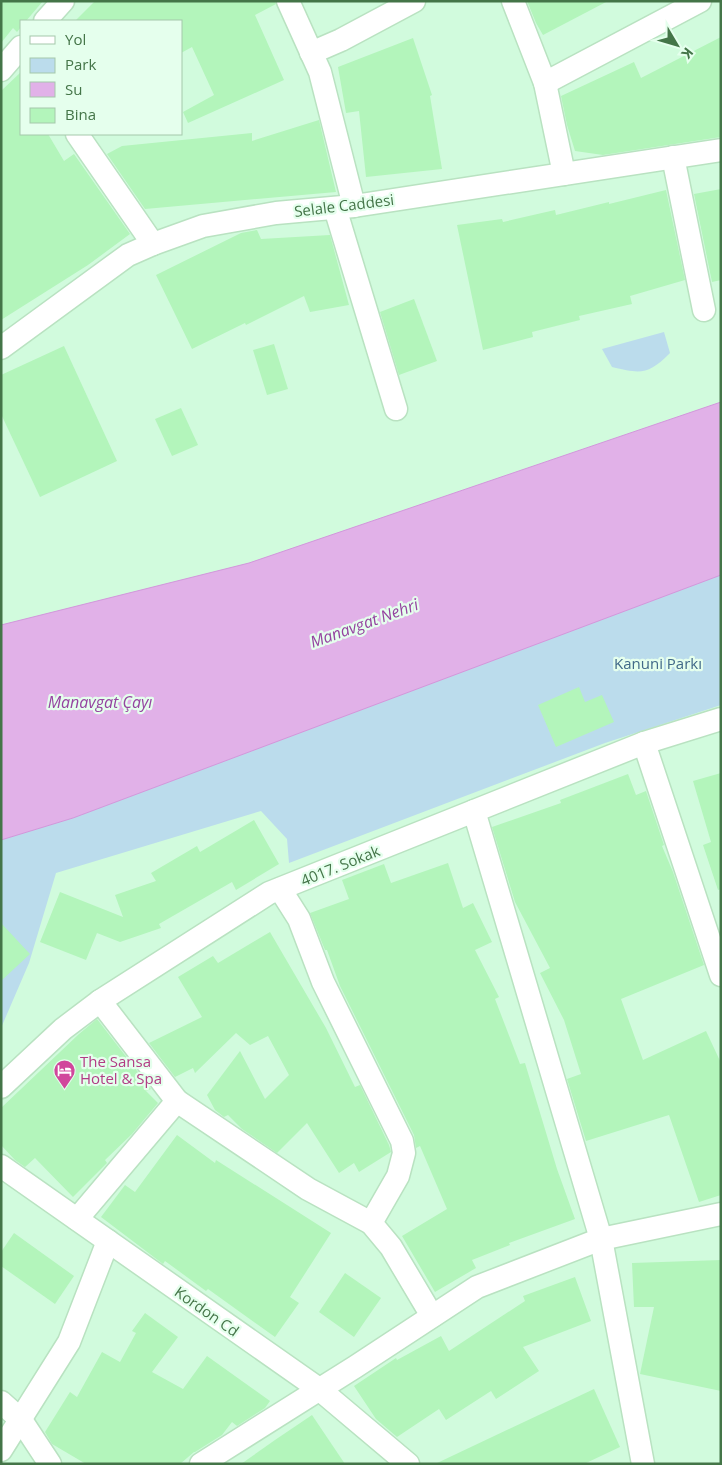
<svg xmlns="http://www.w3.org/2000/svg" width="722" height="1465" font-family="'Open Sans',sans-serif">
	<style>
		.residential { fill: #d1fbdd; fill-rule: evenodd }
		.green { fill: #bbdcec }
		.water { fill: #e1b1e8; stroke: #d296db }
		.building { fill: #b3f5bb }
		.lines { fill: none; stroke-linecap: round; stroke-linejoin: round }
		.minor-casing { stroke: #b9e2c1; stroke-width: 25 }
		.minor { stroke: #fff; stroke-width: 22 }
		.labels { text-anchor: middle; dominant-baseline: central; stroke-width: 4.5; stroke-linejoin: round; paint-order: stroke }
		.street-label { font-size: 15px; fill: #447548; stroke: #e5ffed }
		.park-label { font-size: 15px; fill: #406988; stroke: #e5ffed }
		.hotel-label { font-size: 15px; fill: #b23c85; stroke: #e5ffed; text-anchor: start }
		.water-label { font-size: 16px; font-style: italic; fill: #9544a0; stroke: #e5ffed }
	</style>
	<rect width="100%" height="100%" fill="#ddfee8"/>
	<path class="residential" d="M1 1H721V1464H1ZM21 21H181V134H21Z"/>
	<g class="green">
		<path d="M664 332 670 353C648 375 641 374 612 367L602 349Z"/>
		<polygon points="721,575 721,705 605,743 289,863 287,839 261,811 56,873 29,963 1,1028 1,840 73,818"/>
	</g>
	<polygon class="water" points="721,402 721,575 73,818 1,840 1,625 249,563"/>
	<g class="building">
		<polygon points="1,1 43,1 26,21 21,21 21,27 17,32 13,28 1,43"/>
		<polygon points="95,1 275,1 276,4 255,15 284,80 188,123 183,112 214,95 192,47 181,53 181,21 75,21"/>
		<polygon points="527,1 608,1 543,35 536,23"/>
		<polygon points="721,37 721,137 603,155 575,151 567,125 561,96 634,62 641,78"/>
		<polygon points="413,38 432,95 430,96 442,169 366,177 359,111 346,113 338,67"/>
		<polygon points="21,72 21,134 48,134 64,161 74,154 130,234 88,265 1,320 1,91"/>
		<polygon points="319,120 336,192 145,209 107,154 122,146 252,133 252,141"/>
		<polygon points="721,189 721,280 712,282 694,194"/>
		<polygon points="666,190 685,280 630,296 632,304 579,316 580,320 532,332 533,337 483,350 457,225 502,219 503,222 555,210 556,215 609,202 609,204"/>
		<polygon points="257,230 261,239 330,235 349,305 310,312 304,296 246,325 245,323 192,349 156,275 241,233"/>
		<polygon points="414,299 437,361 399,375 380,312"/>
		<polygon points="274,344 288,389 267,395 253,350"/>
		<polygon points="64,346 117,461 40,497 1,414 1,375"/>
		<polygon points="181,408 198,445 172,456 155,419"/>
		<polygon points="579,687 585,702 602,695 614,722 556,747 538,705"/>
		<polygon points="721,773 721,889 718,890 703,845 711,842 693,781"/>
		<polygon points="628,774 636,795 646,791 664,845 662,846 673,872 704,965 621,999 643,1060 706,1031 721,1063 721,1195 699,1202 669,1115 586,1141 567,1079 581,1074 564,1020 540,973 550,968 515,902 492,827 561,803 560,800"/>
		<polygon points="254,820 279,864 236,890 232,882 159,924 161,928 120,942 97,933 86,960 40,942 60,892 123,917 115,895 156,881 151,873 197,846 200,852"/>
		<polygon points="448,863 463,908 473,903 492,942 475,950 499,997 495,999 520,1064 525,1063 557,1169 575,1219 509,1243 510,1245 472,1260 476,1268 435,1292 402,1236 447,1209 420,1146 416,1148 414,1135 340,986 327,950 325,950 310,913 349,899 342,880 384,864 391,883"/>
		<polygon points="1,923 30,954 1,981"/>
		<polygon points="270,932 326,1028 355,1087 360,1085 389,1145 391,1152 359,1172 354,1163 339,1173 307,1123 277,1153 242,1129 228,1115 224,1117 215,1110 207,1095 240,1051 265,1099 289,1075 268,1036 250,1045 236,1033 195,1073 193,1068 175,1077 149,1043 202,1017 178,977 213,956 218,963"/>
		<polygon points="97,1019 151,1089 146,1091 158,1103 132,1134 105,1160 107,1163 73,1197 35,1158 25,1167 15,1160 1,1145 1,1108 79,1034"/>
		<polygon points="177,1135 215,1163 216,1160 331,1233 290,1297 299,1303 275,1337 208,1289 206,1291 165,1261 163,1264 101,1217 125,1185 135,1192"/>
		<polygon points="14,1233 74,1276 55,1304 1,1266 1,1252"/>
		<polygon points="721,1260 721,1391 640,1374 654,1307 634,1307 632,1263"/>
		<polygon points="345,1273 381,1298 354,1337 319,1312"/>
		<polygon points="575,1277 591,1321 523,1347 539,1371 496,1399 491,1391 446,1420 439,1409 397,1437 376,1419 354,1386 396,1358 397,1360 441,1336 449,1351 525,1301 523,1296"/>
		<polygon points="145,1313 178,1337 152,1372 183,1389 207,1356 270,1401 265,1408 237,1426 232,1422 222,1435 195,1452 194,1452 180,1464 86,1464 52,1444 45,1432 70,1392 77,1397 102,1352 120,1362 136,1333 132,1331"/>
		<polygon points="594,1389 620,1447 584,1464 435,1464"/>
		<polygon points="312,1415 345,1464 241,1464 275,1440"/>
	</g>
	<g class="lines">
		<defs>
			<g id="minor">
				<polyline points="288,1 320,72 354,206"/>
				<polyline points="513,1 545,83 564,174"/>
				<polyline points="45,21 63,1"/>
				<polyline points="311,53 341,40 414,1"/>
				<polyline points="1,70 21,47"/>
				<polyline points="545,83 700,1"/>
				<polyline points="77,134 153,244"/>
				<polyline points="673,157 704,310"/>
				<polyline points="335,208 396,409"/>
				<polyline points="1,348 128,255 153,244 203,226 276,213 354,206 721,150"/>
				<polyline points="644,743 721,975"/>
				<polyline points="474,811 601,1239 643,1464"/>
				<polyline points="280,889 299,919 323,982 402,1141 404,1153 398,1176 371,1223"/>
				<polyline points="1,1087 63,1029 100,1001 269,893 644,743 721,719"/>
				<polyline points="177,1101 308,1189 371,1223 391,1247 432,1316"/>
				<polyline points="1,1166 319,1389 408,1464"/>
				<polyline points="77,1219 177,1101 100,1001"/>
				<polyline points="1,1402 21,1420 50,1464"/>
				<polyline points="1,1450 69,1342 108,1241"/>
				<polyline points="201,1464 355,1367 477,1287 601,1239 721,1214"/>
			</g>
		</defs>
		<use href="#minor" class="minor-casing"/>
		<use href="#minor" class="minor"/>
	</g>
	<defs>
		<symbol id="hotel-pin" viewBox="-11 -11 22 30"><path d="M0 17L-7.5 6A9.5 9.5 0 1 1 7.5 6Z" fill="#d1479c" stroke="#e5ffed"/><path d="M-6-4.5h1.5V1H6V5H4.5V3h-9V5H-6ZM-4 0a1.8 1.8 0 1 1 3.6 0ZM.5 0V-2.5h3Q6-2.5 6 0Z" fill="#fff"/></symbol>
	</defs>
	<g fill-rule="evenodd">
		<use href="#hotel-pin" x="52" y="1058" width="25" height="34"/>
	</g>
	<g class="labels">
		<g class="street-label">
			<text transform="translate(344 205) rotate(-7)">Selale Caddesi</text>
			<text transform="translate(340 865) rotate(-22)">4017. Sokak</text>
			<text transform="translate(207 1311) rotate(35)">Kordon Cd</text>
		</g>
		<g class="park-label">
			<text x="658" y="663">Kanuni Parkı</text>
		</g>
		<g class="hotel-label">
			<text x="80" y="1061">The Sansa<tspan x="80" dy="17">Hotel &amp; Spa</tspan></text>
		</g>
		<g class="water-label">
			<text transform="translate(364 623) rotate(-20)">Manavgat Nehri</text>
			<text x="100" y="702">Manavgat Çayı</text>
		</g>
	</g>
	<rect width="722" height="1465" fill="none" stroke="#447548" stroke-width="5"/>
	<rect x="20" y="20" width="162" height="115" fill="#e5ffed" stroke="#a5c8ab"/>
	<rect x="30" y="36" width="25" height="8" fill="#ffffff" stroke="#a5c8ab"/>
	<text x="65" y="45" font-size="15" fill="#447548">Yol</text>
	<rect x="30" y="58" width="25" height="15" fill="#bbdcec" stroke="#a5c8ab"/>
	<text x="65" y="70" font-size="15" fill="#447548">Park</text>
	<rect x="30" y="82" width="25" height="15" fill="#e1b1e8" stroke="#a5c8ab"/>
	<text x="65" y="95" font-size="15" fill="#447548">Su</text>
	<rect x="30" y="108" width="25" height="15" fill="#b3f5bb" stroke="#a5c8ab"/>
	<text x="65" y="120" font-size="15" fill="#447548">Bina</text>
	<g transform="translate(677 45) rotate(128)" stroke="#e5ffed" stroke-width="4" paint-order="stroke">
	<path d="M0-4L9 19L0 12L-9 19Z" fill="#447548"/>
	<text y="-8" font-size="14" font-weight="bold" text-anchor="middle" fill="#447548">K</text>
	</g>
</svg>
